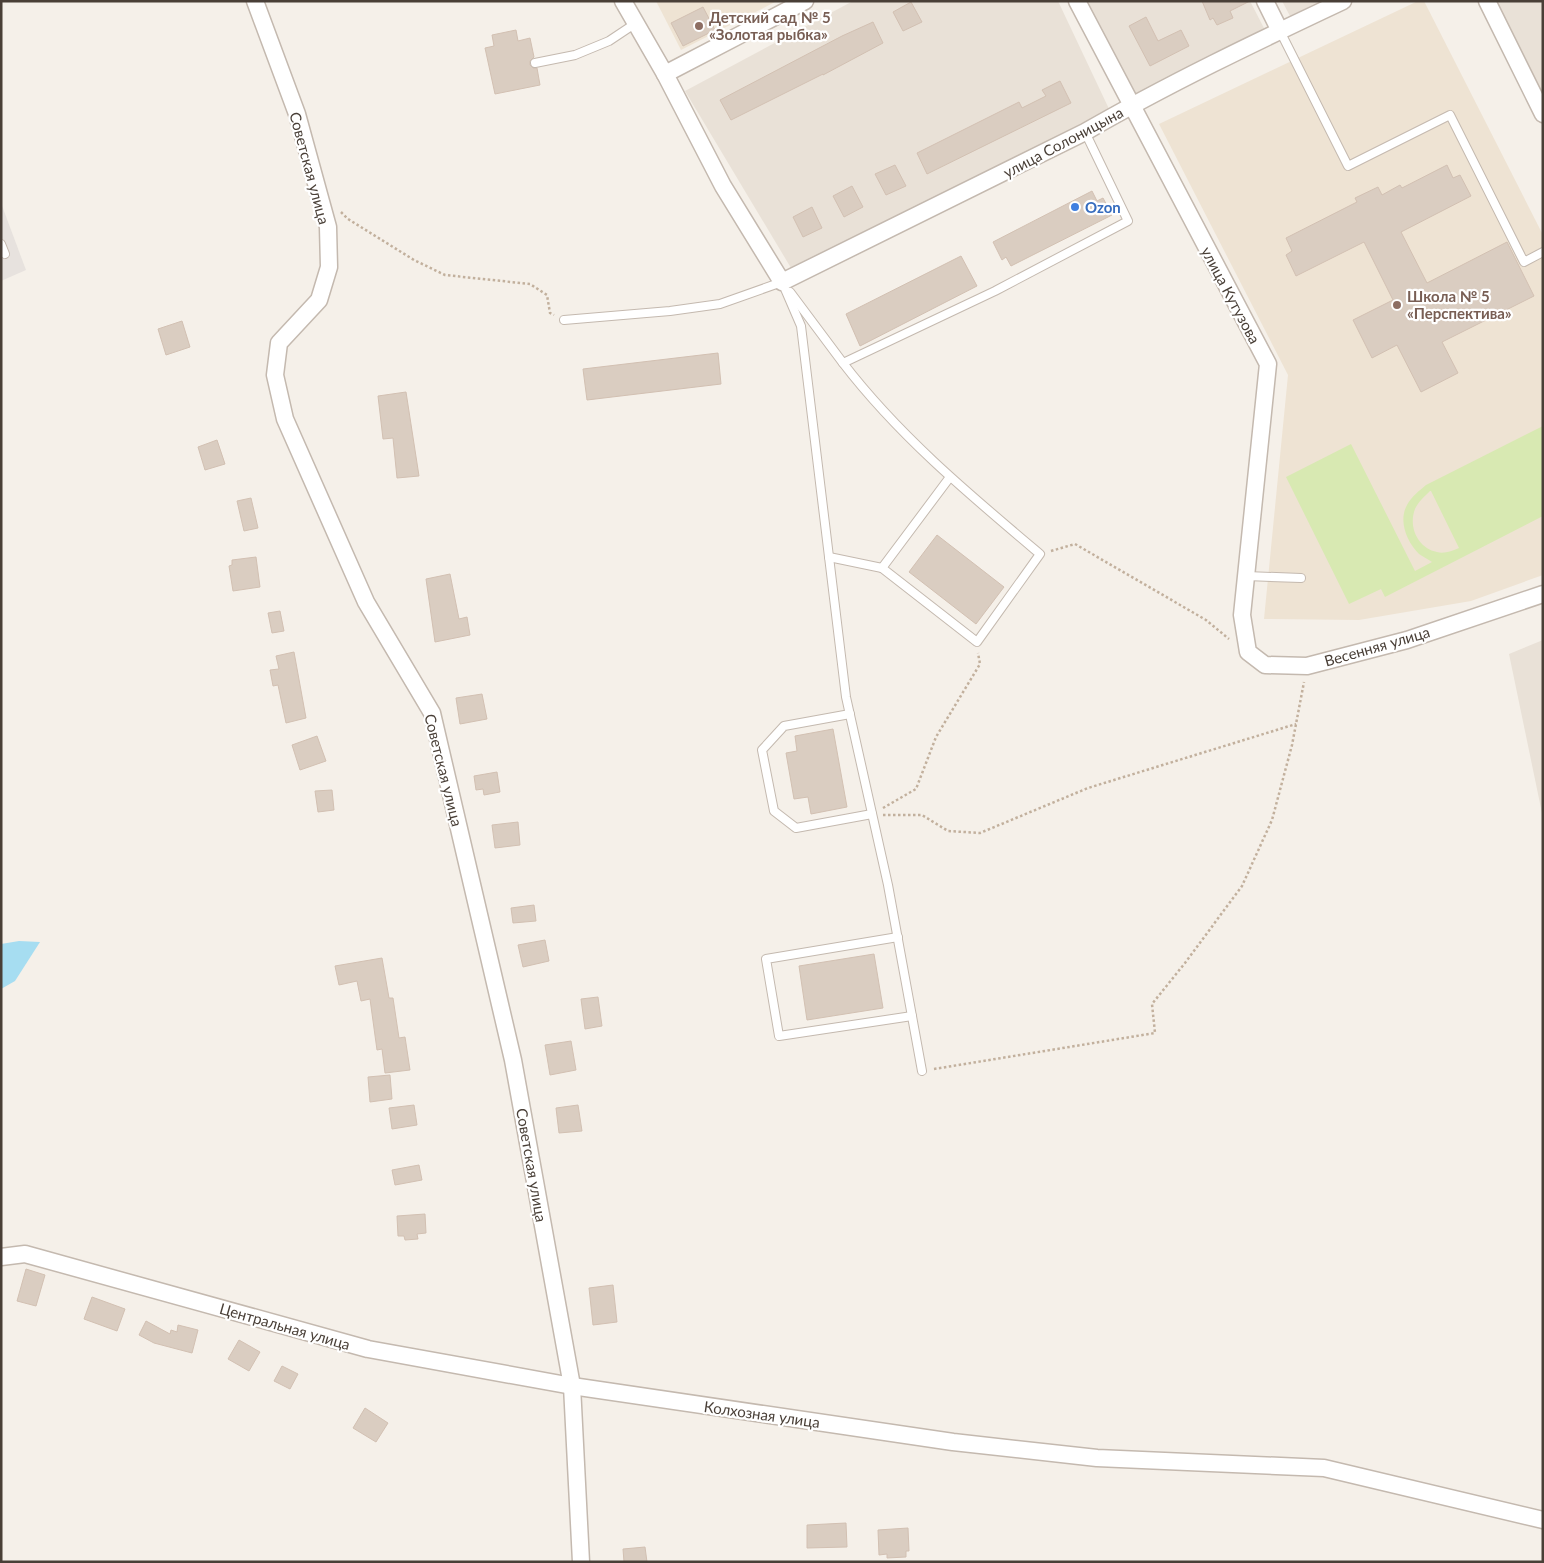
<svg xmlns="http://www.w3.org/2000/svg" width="1544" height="1563" font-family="Lato,sans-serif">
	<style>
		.residential { fill: #e9e1d7 }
		.industrial { fill: #e7e2de }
		.education { fill: #eee3d3 }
		.green { fill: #d8e9b2; fill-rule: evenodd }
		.water { fill: #a6ddf1 }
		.building { fill: #dacdc1; stroke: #d2c0b2 }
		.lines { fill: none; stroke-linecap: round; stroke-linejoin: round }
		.service-casing { stroke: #c4b9af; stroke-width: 10 }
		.minor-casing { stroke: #c4b9af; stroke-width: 19 }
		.path { stroke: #c2b09d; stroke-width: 2.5; stroke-dasharray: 2.5 2.5; stroke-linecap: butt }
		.service { stroke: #fff; stroke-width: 8 }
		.minor { stroke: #fff; stroke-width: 16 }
		.education-dot { fill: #8d6e63; stroke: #fff; stroke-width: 2 }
		.shop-dot { fill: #3f7fe0; stroke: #fff; stroke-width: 2 }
		.labels { text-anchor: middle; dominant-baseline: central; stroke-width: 4.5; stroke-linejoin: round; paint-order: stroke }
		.education-label { font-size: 15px; font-weight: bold; fill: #785e54; stroke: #fff; text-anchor: start }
		.street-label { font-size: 15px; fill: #493f37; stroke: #fff }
		.shop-label { font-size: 15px; font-weight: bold; fill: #366cbe; stroke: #fff; text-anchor: start }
	</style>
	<rect width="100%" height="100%" fill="#f5f0e9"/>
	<g class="residential">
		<polygon points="853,1 1058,1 1110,111 794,273 685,91"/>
		<polygon points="1087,1 1250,1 1266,32 1137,99"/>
		<polygon points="1282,1 1320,1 1290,16"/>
		<polygon points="1496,1 1543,1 1543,96"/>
		<polygon points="1543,640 1543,818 1509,654"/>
	</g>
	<polygon class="industrial" points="1,203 26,270 1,281"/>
	<g class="education">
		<polygon points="656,1 777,1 681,50"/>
		<polygon points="1418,1 1424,1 1543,235 1543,575 1471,601 1359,620 1264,619 1288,375 1159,124"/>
	</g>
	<path class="green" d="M1543 426V516L1385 597 1381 589 1349 604 1286 477 1351 444 1415 571 1432 562C1428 559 1423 557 1419 554 1407 542 1398 521 1407 505 1412 496 1419 491 1426 485ZM1430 491H1431L1459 548C1452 551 1444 554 1437 552 1418 548 1408 527 1415 509 1418 502 1425 496 1430 491Z"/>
	<polygon class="water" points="19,941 40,942 15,981 1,989 1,944"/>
	<g class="building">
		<polygon points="1202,1 1250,1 1230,11 1233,18 1217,25 1213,18 1210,20"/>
		<polygon points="911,2 922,22 903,31 893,12"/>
		<polygon points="703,7 715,30 683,46 671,23"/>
		<polygon points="1146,17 1158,41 1181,30 1189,46 1150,66 1129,26"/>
		<polygon points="873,22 883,43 823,75 823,74 731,120 720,100 842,36"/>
		<polygon points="516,30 518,41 530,38 534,57 530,61 530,65 533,68 537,68 540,85 495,94 485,48 494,46 492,35"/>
		<polygon points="1060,81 1071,103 927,174 917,153 1019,102 1022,108 1046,96 1042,90"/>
		<polygon points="895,165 906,186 886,195 875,174"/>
		<polygon points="1447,165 1453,178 1460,175 1471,196 1401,232 1427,283 1507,242 1534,296 1442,342 1458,373 1421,392 1397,345 1372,358 1353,320 1393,300 1364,242 1296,276 1286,255 1292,251 1286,238 1357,202 1355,198 1378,187 1382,195 1400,185 1402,188"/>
		<polygon points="852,186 863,207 844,217 833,196"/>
		<polygon points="1092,191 1097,201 1103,198 1112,215 1011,266 1006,257 1002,260 993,242"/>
		<polygon points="812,207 822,228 803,237 793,217"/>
		<polygon points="961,256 977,286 860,346 846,314"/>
		<polygon points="182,321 190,347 166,355 158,329"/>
		<polygon points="718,353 721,384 587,400 583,369"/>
		<polygon points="406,392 419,476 397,478 393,438 383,439 378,396"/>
		<polygon points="217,440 225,464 205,470 198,447"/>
		<polygon points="251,498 258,528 244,531 237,501"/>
		<polygon points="937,535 1004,587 976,624 909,572"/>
		<polygon points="256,557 260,587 233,591 229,566 232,565 232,560"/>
		<polygon points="450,574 459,619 467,617 470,635 435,642 426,579"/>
		<polygon points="280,611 284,631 272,633 268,613"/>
		<polygon points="294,652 306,718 286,723 278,685 273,686 270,670 279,669 276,656"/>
		<polygon points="482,694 487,719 460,724 456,698"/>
		<polygon points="833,729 847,807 811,814 808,797 794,799 786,753 797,751 795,736"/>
		<polygon points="317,736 326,761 300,770 292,745"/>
		<polygon points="497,772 500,792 484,795 483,789 476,790 474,776"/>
		<polygon points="332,790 334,810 318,812 315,791"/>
		<polygon points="518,822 520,845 495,848 492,825"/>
		<polygon points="534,905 536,921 513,923 511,908"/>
		<polygon points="545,940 549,961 523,967 518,945"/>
		<polygon points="874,954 883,1008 807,1020 799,966"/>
		<polygon points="382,958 389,998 393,998 399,1038 405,1037 410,1070 385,1073 382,1049 377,1050 370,999 361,1001 357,981 339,985 335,966"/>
		<polygon points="598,997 602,1026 585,1029 581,999"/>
		<polygon points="571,1041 576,1070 550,1075 545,1045"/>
		<polygon points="390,1075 392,1099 370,1102 368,1077"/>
		<polygon points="414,1105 417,1125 392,1129 389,1108"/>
		<polygon points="578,1105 582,1131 559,1133 556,1108"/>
		<polygon points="419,1165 422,1180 395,1185 392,1170"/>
		<polygon points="425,1214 426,1233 417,1234 418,1239 405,1240 404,1236 398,1236 397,1216"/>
		<polygon points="26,1269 45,1275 36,1306 17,1301"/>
		<polygon points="613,1285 617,1322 593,1325 589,1288"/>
		<polygon points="92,1297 125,1309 117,1331 84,1319"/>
		<polygon points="146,1321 170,1334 171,1330 177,1332 178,1325 198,1330 192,1353 154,1343 139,1335"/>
		<polygon points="239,1340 260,1352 249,1371 228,1359"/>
		<polygon points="282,1366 298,1374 290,1389 274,1381"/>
		<polygon points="365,1408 388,1423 376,1442 353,1428"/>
		<polygon points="846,1523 847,1547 807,1548 807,1525"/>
		<polygon points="908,1528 909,1551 906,1551 906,1557 887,1558 887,1554 879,1555 878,1530"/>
		<polygon points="645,1547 647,1562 624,1562 623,1549"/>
	</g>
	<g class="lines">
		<defs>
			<g id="service">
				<polyline points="1280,31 1348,166 1450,115 1524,262 1543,252"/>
				<polyline points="535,63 575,55 609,41 636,23"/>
				<polyline points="1,244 5,254"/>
				<polyline points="782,282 801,326 846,697 888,885 922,1071"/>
				<polyline points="790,292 843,363 995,291 1128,221 1085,132"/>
				<polyline points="564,320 670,311 720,304 782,282"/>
				<path d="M843 363C899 436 970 495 1040 554L977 642 882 568 950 477"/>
				<polyline points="829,557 882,568"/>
				<polyline points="1246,576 1301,578"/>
				<polyline points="850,714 784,726 762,750 774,811 796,828 872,814"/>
				<polyline points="898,937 766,959 779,1036 912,1016"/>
			</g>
			<g id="minor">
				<polyline points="255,1 297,114 328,227 329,267 319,300 279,343 275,375 285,419 366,602 432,713 513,1060 572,1386 581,1562"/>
				<path d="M623 1 665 74 723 186 782 282 1085 132C1168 84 1256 42 1343 1"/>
				<polyline points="1077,1 1268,364 1242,615 1248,652 1265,665 1307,666 1407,640 1543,594"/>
				<polyline points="1265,1 1280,31"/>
				<polyline points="1487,1 1543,114"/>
				<polyline points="665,74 805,1"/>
				<polyline points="1,1257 25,1254 368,1349 572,1386 953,1442 1097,1458 1324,1468 1543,1520"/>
			</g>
		</defs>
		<use href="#service" class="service-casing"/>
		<use href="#minor" class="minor-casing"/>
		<g class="path">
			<polyline points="341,212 348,219 414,260 445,275 530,284 547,295 550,313 554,315"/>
			<polyline points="1051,551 1075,544 1206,620 1229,639"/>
			<polyline points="883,808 916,789 936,737 980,664 978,653"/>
			<polyline points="883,815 922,815 948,831 980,833 1088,788 1296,724"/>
			<polyline points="934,1069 1155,1033 1152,1004 1185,963 1242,886 1272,820 1292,745 1304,682"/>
		</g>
		<use href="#service" class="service"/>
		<use href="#minor" class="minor"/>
	</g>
	<g class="education-dot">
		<circle cx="699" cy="26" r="5"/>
		<circle cx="1397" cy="305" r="5"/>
	</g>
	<circle class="shop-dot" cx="1075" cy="207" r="5"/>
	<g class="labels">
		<g class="education-label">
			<text x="709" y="17">Детский сад № 5<tspan x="709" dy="17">«Золотая рыбка»</tspan></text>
			<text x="1407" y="296">Школа № 5<tspan x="1407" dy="17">«Перспектива»</tspan></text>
		</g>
		<g class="street-label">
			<text transform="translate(1063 142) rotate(-28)">улица Солоницына</text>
			<text transform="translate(310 168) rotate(75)">Советская улица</text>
			<text transform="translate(1231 295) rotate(62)">улица Кутузова</text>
			<text transform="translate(1377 646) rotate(-16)">Весенняя улица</text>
			<text transform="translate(444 770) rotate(76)">Советская улица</text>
			<text transform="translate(532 1165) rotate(80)">Советская улица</text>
			<text transform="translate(285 1326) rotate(16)">Центральная улица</text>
			<text transform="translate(762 1414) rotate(8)">Колхозная улица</text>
		</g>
		<g class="shop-label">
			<text x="1085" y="207">Ozon</text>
		</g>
	</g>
	<rect width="1544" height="1563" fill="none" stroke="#493f37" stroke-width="5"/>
</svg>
